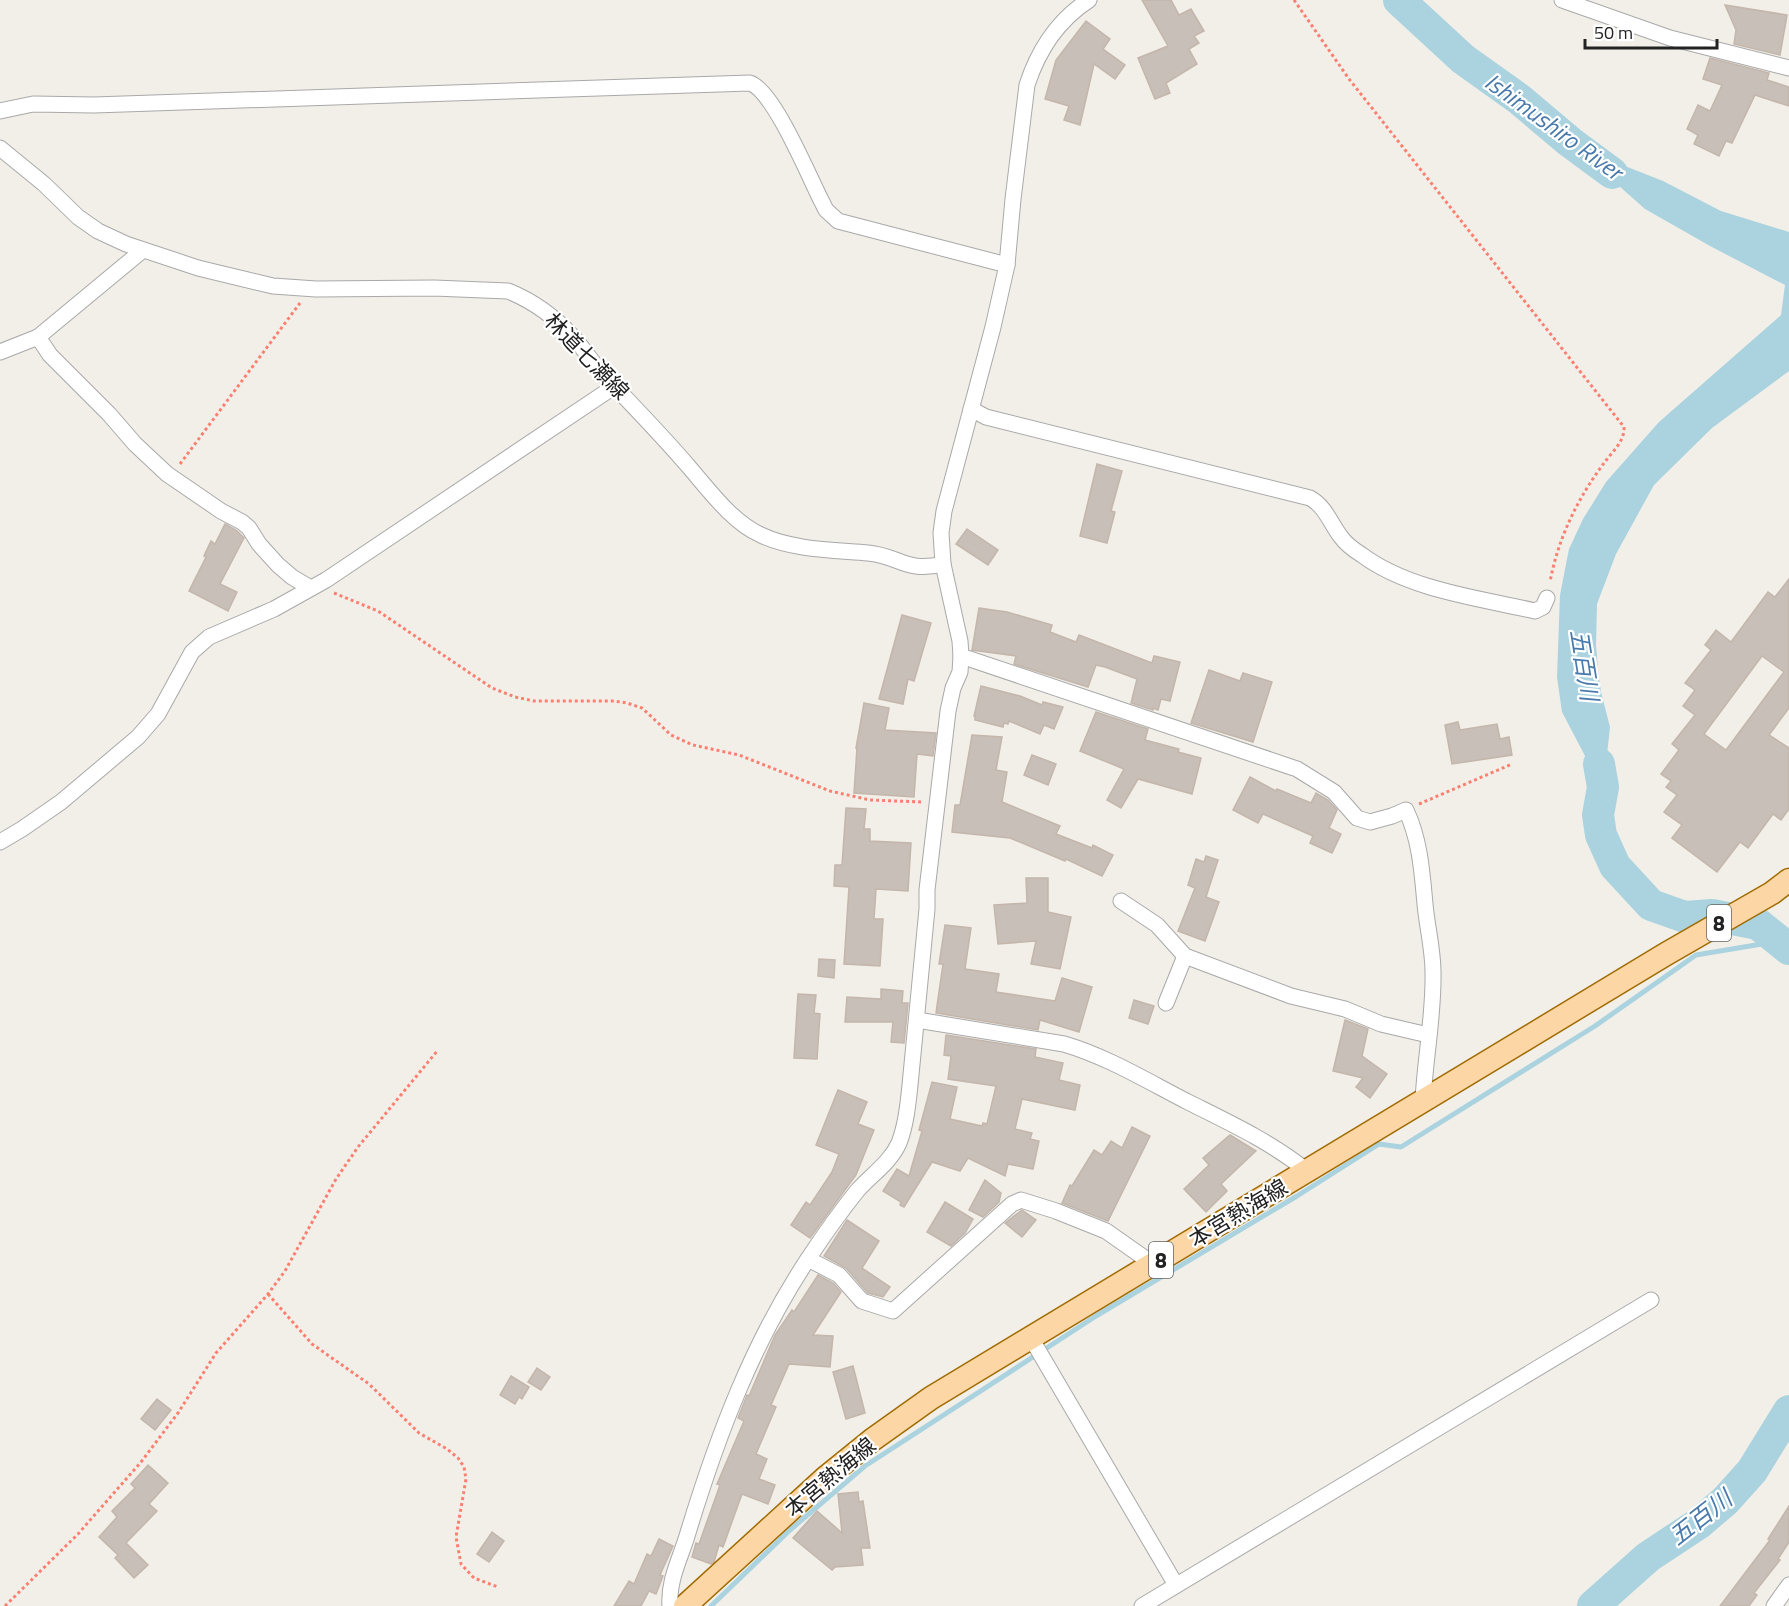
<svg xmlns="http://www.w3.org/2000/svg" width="1789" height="1606" font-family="'Titillium Web','Noto Sans JP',sans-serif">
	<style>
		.water { fill: #aad3df }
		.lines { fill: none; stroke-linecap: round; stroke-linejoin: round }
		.stream { stroke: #aad3df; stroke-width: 5 }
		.river { stroke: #aad3df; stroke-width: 32 }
		.building { fill: #c7bfb8; stroke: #c4b6ab; stroke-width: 1.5; fill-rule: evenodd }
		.street-casing { stroke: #a9a9a9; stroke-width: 17 }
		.primary-casing { stroke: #a06b00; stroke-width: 25 }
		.path { stroke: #fa8072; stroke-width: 3; stroke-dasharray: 3 3; stroke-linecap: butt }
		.street { stroke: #fff; stroke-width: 15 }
		.primary { stroke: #fcd6a4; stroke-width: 22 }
		.labels { text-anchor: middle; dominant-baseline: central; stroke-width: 4.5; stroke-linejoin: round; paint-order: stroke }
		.shield { fill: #fff; stroke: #646464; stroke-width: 1.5 }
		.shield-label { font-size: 21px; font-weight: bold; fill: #222 }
		.street-label { font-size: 22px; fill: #222; stroke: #fff }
		.water-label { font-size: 24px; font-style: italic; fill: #4a7aab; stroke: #fff }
	</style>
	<rect width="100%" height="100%" fill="#f2efe9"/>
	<polygon class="water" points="1574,146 1663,181 1721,211 1789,232 1789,371 1712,428 1654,485 1616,554 1597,604 1596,645 1598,669 1601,692 1610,727 1606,764 1609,781 1599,807 1595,775 1562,712 1557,677 1560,595 1569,549 1583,519 1606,482 1659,422 1781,315 1785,285 1710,246 1645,209"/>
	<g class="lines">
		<polyline class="stream" points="711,1606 790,1530 865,1466 1096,1316 1297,1196 1379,1144 1401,1147 1595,1026 1696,955 1780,941"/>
		<g class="river">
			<polyline points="1399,0 1463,59 1519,99 1570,142 1612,173"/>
			<polyline points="1599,764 1603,787 1598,815 1601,835 1615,866 1651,905 1685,917 1712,915 1758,924 1789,949"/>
			<polyline points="1593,1606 1648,1557 1698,1524 1725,1501 1752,1471 1789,1411"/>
		</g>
	</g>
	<g class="building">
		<polygon points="1142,0 1171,0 1179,15 1191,9 1204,31 1194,36 1199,43 1189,49 1197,64 1166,83 1170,93 1155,99 1138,58 1168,46"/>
		<polygon points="1725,5 1787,15 1780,55 1734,44 1736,30"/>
		<polygon points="1086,21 1110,39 1103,49 1125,65 1115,79 1094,64 1080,125 1064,120 1069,106 1045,99 1056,60"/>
		<polygon points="1710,58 1769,73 1767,80 1789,87 1789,106 1755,95 1732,143 1726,141 1719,156 1694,144 1698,135 1687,129 1698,105 1710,111 1722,85 1703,79"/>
		<polygon points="1097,464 1122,471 1111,511 1115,512 1107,543 1080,536"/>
		<polygon points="225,524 236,530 244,538 220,584 237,592 228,611 189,591 206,557 204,556 211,541 215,544"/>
		<polygon points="967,529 998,550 988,565 956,544"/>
		<path d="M1789 579V708L1769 735 1789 748V809L1781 820 1773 814 1748 848 1740 842 1717 872 1672 838 1682 825 1664 812 1677 795 1666 787 1671 781 1661 774 1679 750 1672 744 1695 715 1683 706 1695 690 1685 683 1711 650 1705 645 1716 630 1731 642 1768 592 1775 597ZM1762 656 1784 672 1726 750 1704 734Z"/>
		<polygon points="979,608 1007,612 1052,625 1050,632 1076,642 1079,635 1152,663 1154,656 1180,662 1170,701 1161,699 1158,710 1153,708 1153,710 1131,703 1137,679 1105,667 1096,665 1088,687 1014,664 1016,656 972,650"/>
		<polygon points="902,615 931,623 914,681 908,679 903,704 879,699"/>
		<polygon points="1209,670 1240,681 1243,673 1272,682 1253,742 1191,723"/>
		<polygon points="981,686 1020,696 1042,705 1043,702 1063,707 1054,729 1044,725 1040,734 1009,721 1008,724 1004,723 1003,727 975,720 975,716 974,716"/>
		<polygon points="864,703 889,708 885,730 936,733 933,756 917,754 914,797 854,793 857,748 856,748"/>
		<polygon points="1096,712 1148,729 1145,740 1179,749 1178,752 1201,758 1192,794 1138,779 1121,808 1107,800 1124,769 1080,751"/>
		<polygon points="1458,722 1460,730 1497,724 1500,739 1509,737 1512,755 1452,764 1445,725"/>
		<polygon points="972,735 1002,737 996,770 1007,772 1002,802 1060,826 1056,834 1092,848 1093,845 1113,855 1102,876 1066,859 1065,861 1010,838 952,832 955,805 960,805"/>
		<polygon points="1032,755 1056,764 1048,785 1024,775"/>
		<polygon points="1250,777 1276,791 1277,789 1311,803 1316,793 1328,800 1337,810 1329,828 1341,834 1332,853 1310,843 1313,836 1263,814 1258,823 1233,810"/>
		<polygon points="846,808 866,809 864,829 870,829 870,841 911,843 908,891 876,889 874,919 883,919 880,966 844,964 849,887 834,886 835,865 842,865"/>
		<polygon points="1206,856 1218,860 1206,897 1219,902 1205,941 1178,931 1195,888 1188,885 1196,859 1204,862"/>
		<polygon points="1026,878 1048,878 1048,912 1071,917 1060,969 1031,964 1036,941 998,944 994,905 1027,903"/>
		<polygon points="945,925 971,928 965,969 999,974 996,992 1055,1001 1062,978 1092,987 1079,1032 1040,1020 1038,1030 936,1013 943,964 939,964"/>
		<polygon points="819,959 835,960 834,978 818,976"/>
		<polygon points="881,989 903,991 902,1003 908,1003 904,1043 891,1042 893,1022 845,1022 847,997 881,999"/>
		<polygon points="798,994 816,995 814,1013 820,1014 817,1059 794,1058"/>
		<polygon points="1134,1000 1154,1006 1148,1024 1129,1018"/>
		<polygon points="1345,1020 1368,1029 1362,1056 1387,1074 1370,1098 1356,1087 1363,1078 1333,1071"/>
		<polygon points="946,1035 1036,1049 1035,1057 1063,1063 1059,1080 1080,1085 1075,1110 1022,1099 1015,1129 1032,1133 1030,1139 1039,1141 1033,1169 1008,1164 1005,1176 968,1158 960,1171 932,1162 904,1207 900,1205 901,1202 883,1191 897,1169 909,1176 922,1131 919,1130 932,1082 957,1087 950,1119 982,1126 983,1123 987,1124 996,1086 948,1079 951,1056 944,1055"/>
		<polygon points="838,1090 867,1102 858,1124 874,1130 856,1175 810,1238 791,1225 806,1202 810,1205 832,1172 839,1154 816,1145"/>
		<polygon points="1132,1127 1150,1136 1108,1221 1062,1203 1070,1185 1072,1186 1094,1150 1102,1155 1111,1141 1122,1148"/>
		<polygon points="1230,1135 1256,1151 1221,1184 1227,1191 1206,1212 1184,1189 1209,1165 1203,1158"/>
		<polygon points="985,1180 1001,1193 999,1202 983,1217 969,1210"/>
		<polygon points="945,1202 973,1219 965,1233 951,1246 927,1232"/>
		<polygon points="1022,1210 1036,1220 1022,1237 1005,1223"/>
		<polygon points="847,1220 879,1241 862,1268 890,1287 883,1297 868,1293 846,1268 824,1256"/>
		<polygon points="818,1275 833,1283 841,1292 813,1335 833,1336 830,1367 789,1364 771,1405 776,1407 756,1454 767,1459 759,1479 775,1485 768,1504 742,1494 723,1547 719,1545 714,1562 711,1564 692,1557 696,1543 699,1544 720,1485 717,1484 744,1421 738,1418 747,1395 749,1396 775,1335 792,1310 794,1312"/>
		<polygon points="853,1366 865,1413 846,1419 833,1372"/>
		<polygon points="537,1368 550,1377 541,1390 528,1382"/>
		<polygon points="511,1376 529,1387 522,1399 519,1397 515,1404 500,1395"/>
		<polygon points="157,1399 171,1410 155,1430 141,1419"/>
		<polygon points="148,1465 168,1483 149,1504 157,1511 126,1543 148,1565 134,1578 115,1558 118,1555 99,1537 117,1517 112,1511 135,1488 131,1484"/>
		<polygon points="858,1492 859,1502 863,1501 870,1548 861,1548 863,1565 835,1567 832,1570 793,1538 817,1511 842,1533 838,1494"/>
		<polygon points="1789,1506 1789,1542 1778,1559 1780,1560 1754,1593 1757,1595 1749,1606 1720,1606 1770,1540 1768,1539"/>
		<polygon points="492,1532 504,1541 489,1562 477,1554"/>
		<polygon points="659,1539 673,1546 660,1575 663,1576 656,1594 649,1591 641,1606 614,1606 629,1581 634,1584 647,1554 651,1556"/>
	</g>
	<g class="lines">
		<defs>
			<g id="street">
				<polyline points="1562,0 1670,38 1789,68"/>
				<path d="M0 111 33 104 94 105 750 83C774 91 809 177 822 202L826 210 838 221 1007 265"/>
				<path d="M0 148 44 184 78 217 98 231 126 244 198 268 273 286 316 289 434 288 508 291C533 301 555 317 574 338 584 349 592 362 602 373 631 404 661 434 689 467 709 490 732 522 761 535 792 550 835 550 868 553 900 556 906 573 943 564"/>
				<polyline points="38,337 50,355 109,414 135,444 167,474 221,511 242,522 249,528 259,544 278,565 292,577 309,587"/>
				<polyline points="0,352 38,337 143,250"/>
				<path d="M971 409 986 417 1310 498C1325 506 1331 524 1341 537 1346 544 1354 550 1362 555 1409 590 1479 598 1535 611L1543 607 1547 598"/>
				<path d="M961 656 1297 769 1334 792 1357 818 1370 822 1392 816 1406 810C1420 840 1422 871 1425 904 1427 927 1433 949 1433 972 1434 1015 1425 1058 1423 1101"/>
				<polyline points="0,842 22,829 61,802 138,737 158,714 192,652 209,637 274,609 326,580 615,386"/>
				<polyline points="1121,901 1157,925 1185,956 1291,996 1345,1009 1381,1024 1428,1035"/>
				<polyline points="1166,1003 1185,956"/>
				<path d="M917 1020 1064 1044C1108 1057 1147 1081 1188 1102 1230 1123 1271 1142 1307 1171"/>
				<polyline points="808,1259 839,1275 862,1301 893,1311 1012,1204 1021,1200 1056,1211 1106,1231 1153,1264"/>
				<polyline points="1031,1338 1176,1585"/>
				<path d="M670 1606C668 1581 680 1559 687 1536 717 1437 753 1340 812 1253 826 1232 841 1211 857 1191 871 1175 890 1163 899 1143 906 1125 908 1104 910 1085L927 909V890L948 711 953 688 960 672 961 656 960 641 943 564 941 533 944 511 993 327 1007 265 1013 199 1027 85C1038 51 1058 20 1089 0"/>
				<polyline points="1142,1606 1651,1300"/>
				<polyline points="1774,1606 1789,1585"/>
			</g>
			<polyline id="primary" points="685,1606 825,1478 872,1440 931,1398 1666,954 1772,893 1789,880"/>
		</defs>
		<use href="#street" class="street-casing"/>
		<use href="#primary" class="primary-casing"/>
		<g class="path">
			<path d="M1294 0 1349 79 1624 427C1625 441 1612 452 1604 463 1578 498 1558 538 1550 582"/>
			<polyline points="180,464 300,303"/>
			<polyline points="334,593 378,611 492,688 515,697 534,701 614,701 627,703 642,708 671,735 693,745 739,755 830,791 870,800 923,802"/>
			<polyline points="1419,804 1512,764"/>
			<polyline points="268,1294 312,1344 369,1384 419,1433 447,1449 458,1458 464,1467 466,1479 456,1537 461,1564 474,1578 498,1587"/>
			<polyline points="5,1606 78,1534 141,1462 178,1413 216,1353 268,1294 285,1271 336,1179 358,1147 438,1050"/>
		</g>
		<use href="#street" class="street"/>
		<use href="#primary" class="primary"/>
	</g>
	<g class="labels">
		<g class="shield">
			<rect x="1707" y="905" width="24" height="36" rx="4.5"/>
			<rect x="1149" y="1242" width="24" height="36" rx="4.5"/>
		</g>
		<g class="shield-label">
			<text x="1719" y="923">8</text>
			<text x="1161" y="1260">8</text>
		</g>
		<g class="street-label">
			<text transform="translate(587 356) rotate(46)">林道七瀬線</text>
			<text transform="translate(1238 1213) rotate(-31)">本宮熱海線</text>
			<text transform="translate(830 1477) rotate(-40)">本宮熱海線</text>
		</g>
		<g class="water-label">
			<text transform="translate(1554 126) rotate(36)">Ishimushiro River</text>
			<text transform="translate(1585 665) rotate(81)">五百川</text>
			<text transform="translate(1700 1517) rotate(-38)">五百川</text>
		</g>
	</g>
	<path d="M1585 39v9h132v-9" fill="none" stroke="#222222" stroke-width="3"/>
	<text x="1594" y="39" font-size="18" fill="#222222" stroke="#ffffff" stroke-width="4.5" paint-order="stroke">50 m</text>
</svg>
